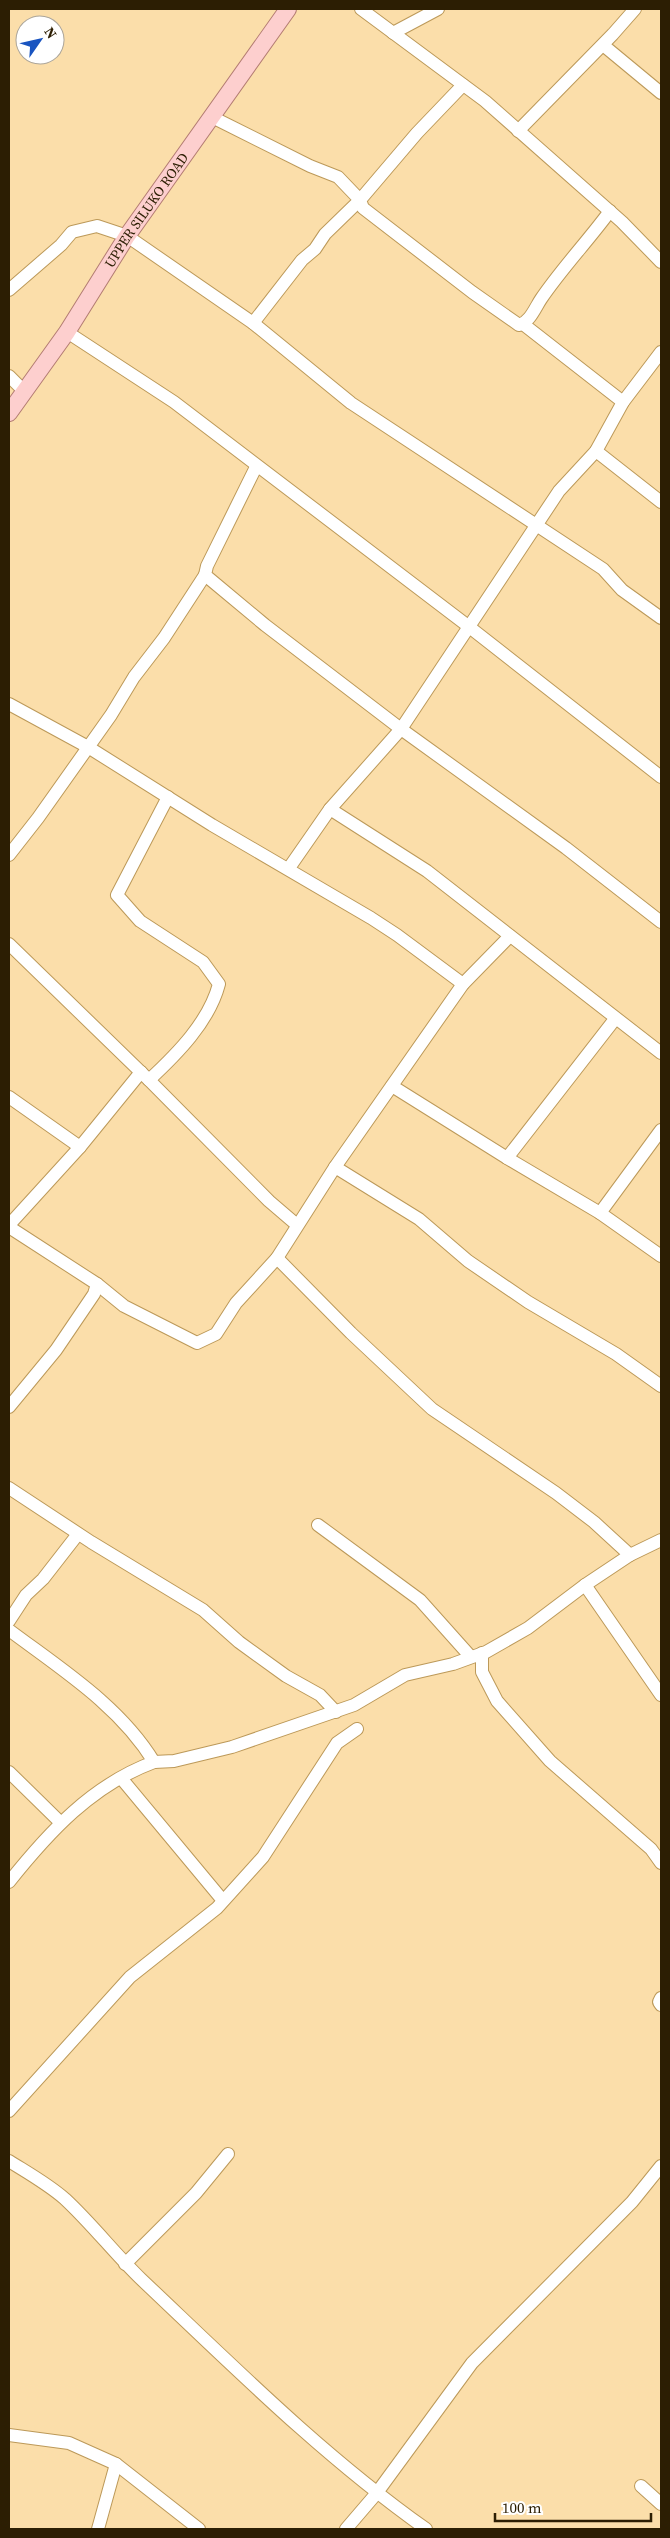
<svg xmlns="http://www.w3.org/2000/svg" width="670" height="2538" font-family="'Source Serif 4',serif">
	<style>
		.lines { fill: none; stroke-linecap: round; stroke-linejoin: round }
		.minor-casing { stroke: #bc9959; stroke-width: 14 }
		.major-casing { stroke: #b37c72; stroke-width: 18 }
		.minor { stroke: #fff; stroke-width: 12 }
		.major { stroke: #fdcfce; stroke-width: 16 }
		.labels { text-anchor: middle; dominant-baseline: central; stroke-width: 4.5; stroke-linejoin: round; paint-order: stroke }
		.street-label { font-size: 14px; fill: #2c1e03; stroke: #fff }
	</style>
	<rect width="100%" height="100%" fill="#fbdeaa"/>
	<g class="lines">
		<defs>
			<g id="minor">
				<polyline points="361,9 485,101 622,222 661,262"/>
				<polyline points="393,33 438,9"/>
				<polyline points="603,45 661,93"/>
				<path d="M463 85 417 133 360 200 363 208 472 292 519 325C530 322 535 308 541 299 562 268 588 241 610 211"/>
				<polyline points="212,117 310,166 338,177 360,200 325,234 315,249 302,260 253,323"/>
				<polyline points="518,131 613,34 635,9"/>
				<polyline points="9,290 61,245 72,232 97,226 127,236 253,323 351,403 603,569 622,590 661,618"/>
				<polyline points="523,324 623,402"/>
				<polyline points="67,332 174,402 468,626 661,777"/>
				<polyline points="9,376 24,391"/>
				<polyline points="596,451 661,502"/>
				<polyline points="256,467 207,566 205,575 265,625 401,729 566,848 661,922"/>
				<polyline points="9,704 88,747 212,825 371,918 397,935 463,984"/>
				<polyline points="330,809 427,871 661,1053"/>
				<polyline points="9,855 38,818 111,715 134,677 164,638 205,575"/>
				<polyline points="289,868 330,809 401,729 559,491 596,451 623,402 661,352"/>
				<polyline points="9,944 149,1080 269,1201 297,1225"/>
				<path d="M149 1080C177 1054 209 1022 219 984L203 962 140 921 117 895 168 797"/>
				<polyline points="392,1086 507,1158 600,1213 661,1256"/>
				<polyline points="9,1097 80,1147"/>
				<polyline points="507,1158 615,1019"/>
				<polyline points="335,1167 419,1219 468,1261 528,1302 616,1354 661,1386"/>
				<polyline points="600,1213 661,1130"/>
				<polyline points="9,1225 80,1147 141,1072"/>
				<polyline points="9,1227 97,1284 124,1306 197,1343 216,1334 236,1303 277,1258 335,1167 463,984 510,936"/>
				<polyline points="277,1258 351,1333 432,1409 556,1493 594,1522 630,1555"/>
				<polyline points="9,1407 56,1350 94,1294 97,1284"/>
				<polyline points="9,1488 91,1542 203,1610 239,1642 286,1676 320,1695 336,1712"/>
				<polyline points="318,1525 420,1600 470,1656"/>
				<polyline points="585,1585 661,1695"/>
				<polyline points="9,1621 26,1595 43,1579 78,1534"/>
				<path d="M9 1630C61 1669 120 1706 154 1762 92 1785 49 1832 9 1882"/>
				<polyline points="482,1653 482,1672 497,1701 550,1761 651,1849 661,1863"/>
				<polyline points="154,1762 174,1761 232,1747 354,1705 405,1675 453,1664 486,1652 528,1628 585,1585 630,1555 661,1540"/>
				<polyline points="9,1772 60,1822"/>
				<polyline points="121,1778 220,1897"/>
				<polyline points="661,1998 659,2002 661,2005"/>
				<polyline points="9,2111 130,1977 217,1908 263,1857 337,1743 357,1729"/>
				<path d="M9 2161C28 2173 48 2184 65 2199 92 2224 115 2254 141 2279 233 2366 323 2456 426 2529"/>
				<polyline points="125,2264 196,2193 228,2154"/>
				<polyline points="9,2435 69,2443 116,2464 199,2529"/>
				<polyline points="641,2486 661,2504"/>
				<polyline points="98,2529 116,2464"/>
				<polyline points="346,2529 376,2494 472,2363 632,2202 661,2166"/>
			</g>
			<g id="major">
				<path id="s1" d="M9 413 67 332 127 236 288 9"/>
			</g>
		</defs>
		<use href="#minor" class="minor-casing"/>
		<use href="#major" class="major-casing"/>
		<use href="#minor" class="minor"/>
		<use href="#major" class="major"/>
	</g>
	<g class="labels">
		<g class="street-label">
			<text stroke="none"><textPath href="#s1" startOffset="245">UPPER SILUKO ROAD</textPath></text>
		</g>
	</g>
	<rect width="670" height="2538" fill="none" stroke="#2c1e03" stroke-width="20"/>
	<g transform="translate(40 40) rotate(56)"><circle r="24" fill="#ffffff" stroke="#aba59a"/>
	<path d="M0-4L9 19L0 12L-9 19Z" fill="#1954c0"/>
	<text y="-8" font-size="14" font-weight="bold" text-anchor="middle" fill="#2c1e03">N</text>
	</g>
	<path d="M495 2513v8h156v-8" fill="none" stroke="#2c1e03" stroke-width="2.5"/>
	<text x="502" y="2513" font-size="15" fill="#2c1e03" stroke="#ffffff" stroke-width="4" paint-order="stroke">100 m</text>
</svg>
